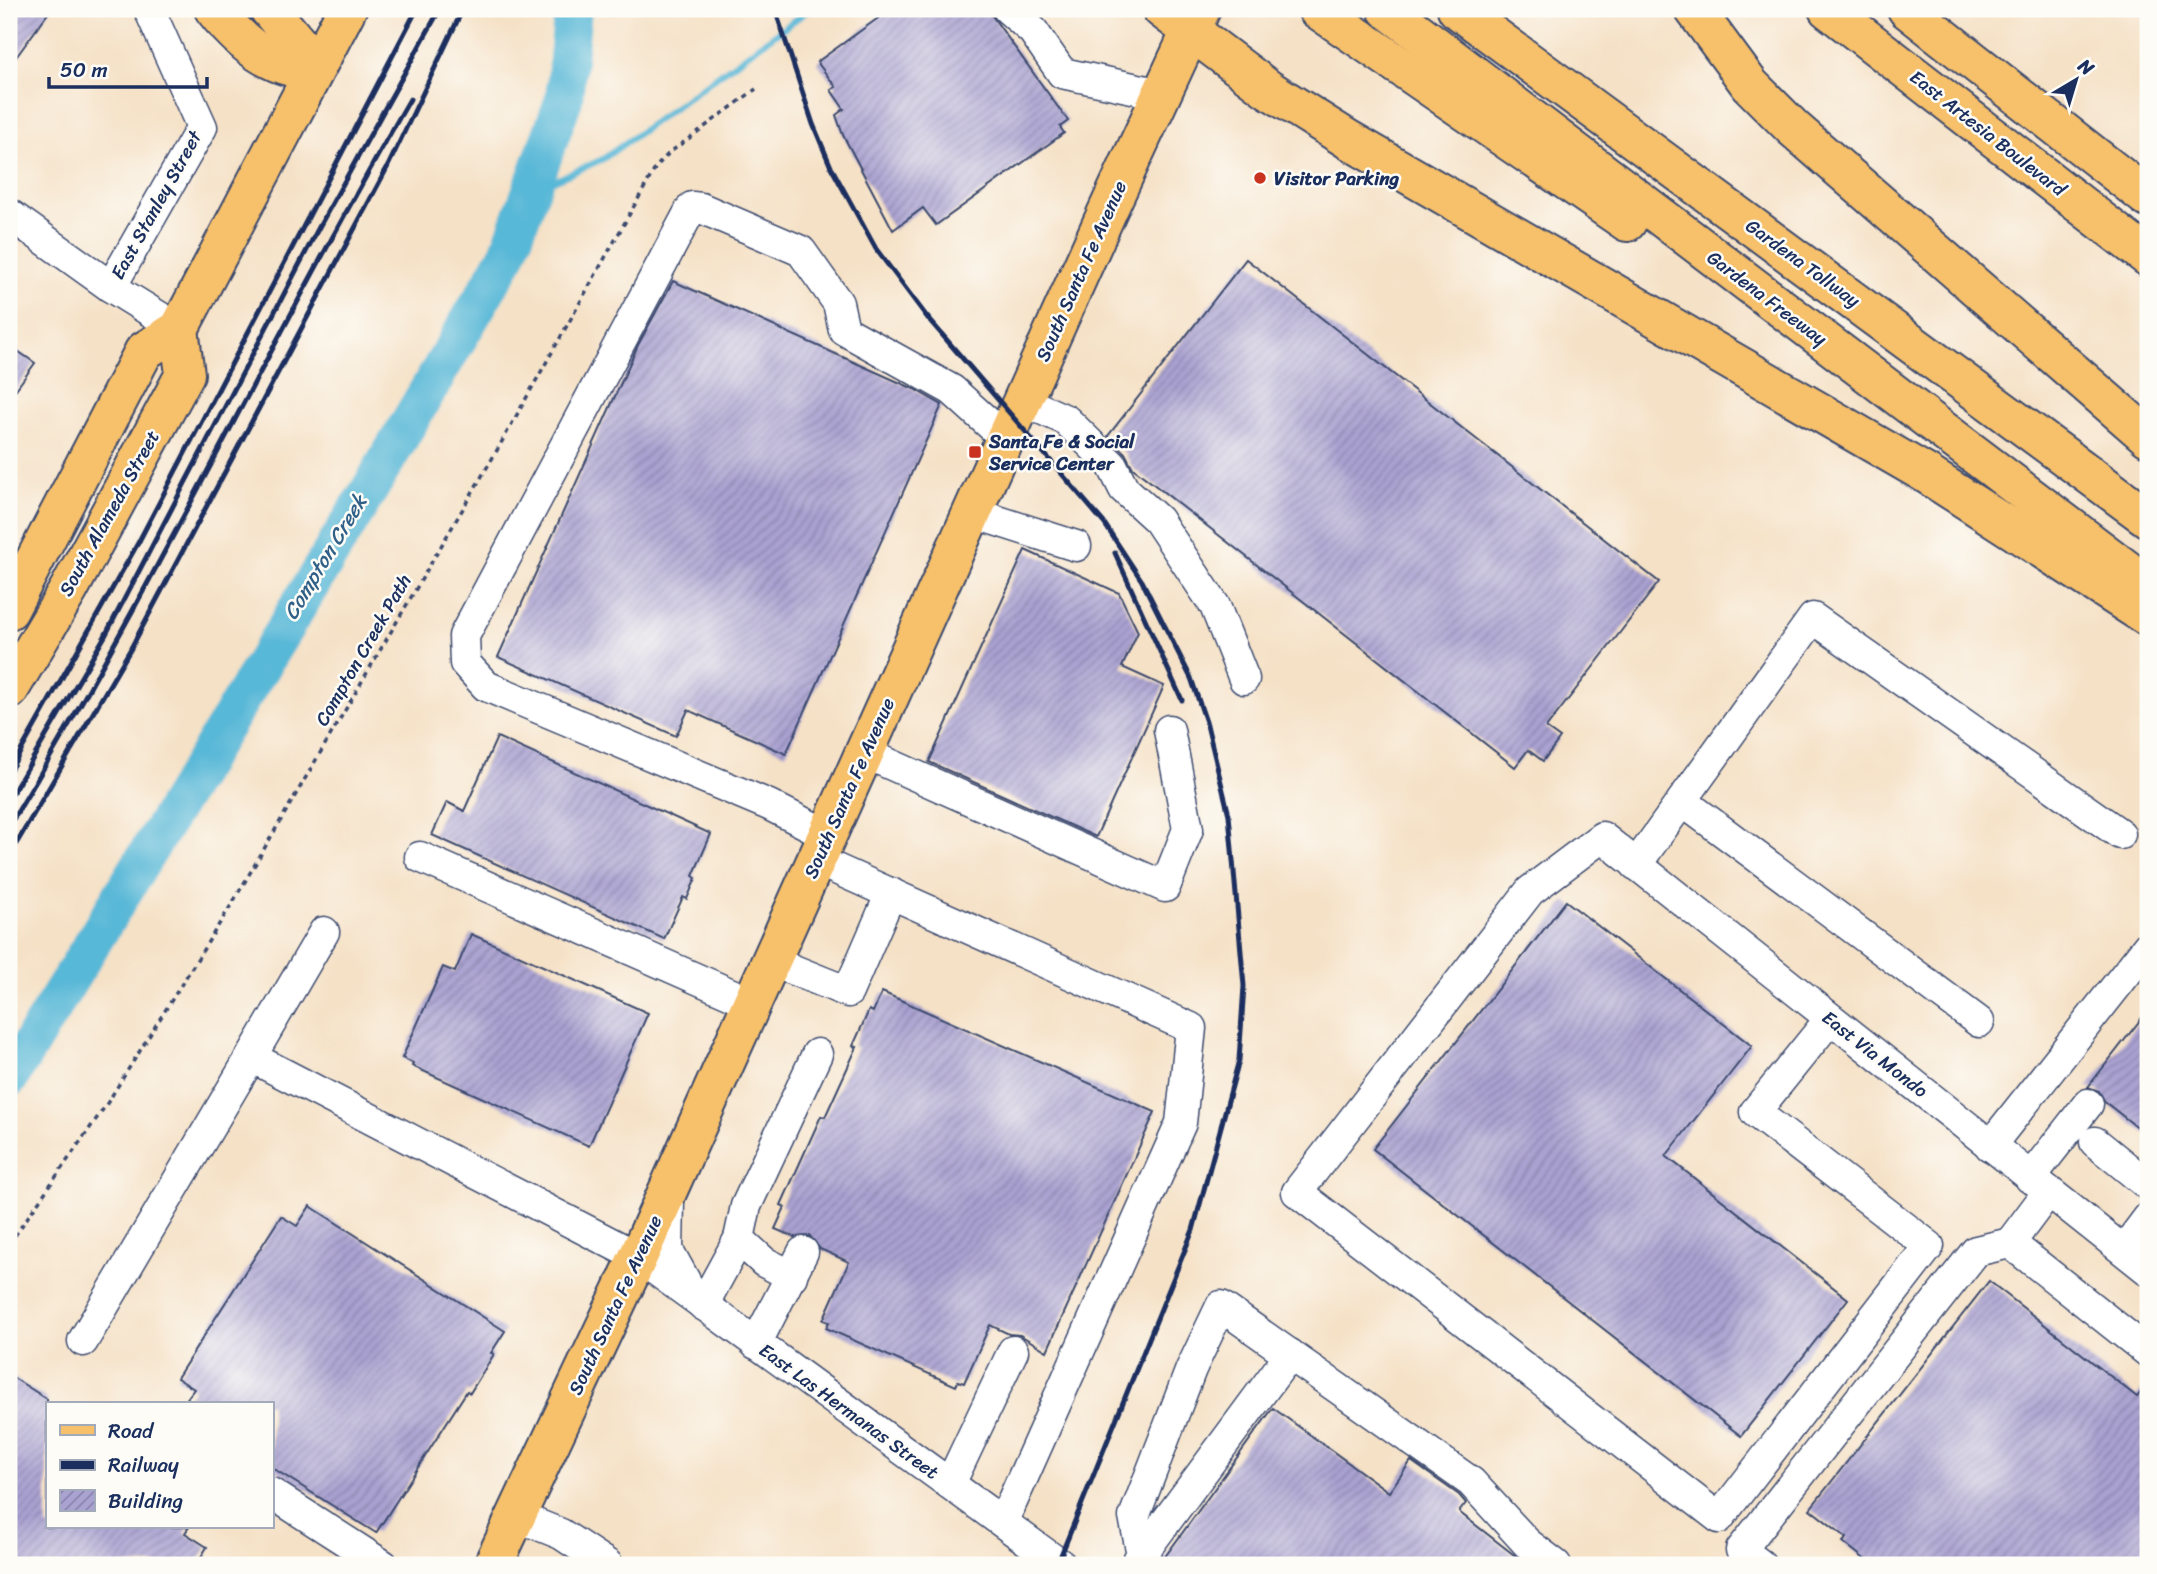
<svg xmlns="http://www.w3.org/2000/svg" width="2157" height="1574" font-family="Sriracha,sans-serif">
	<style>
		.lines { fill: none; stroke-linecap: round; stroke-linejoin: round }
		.stream { stroke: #58b8d7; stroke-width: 6 }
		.river { stroke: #58b8d7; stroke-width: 38 }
		.building { fill: url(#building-hatch) }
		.minor-casing { stroke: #3c4a6e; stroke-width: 33 }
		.major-casing { stroke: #3c4a6e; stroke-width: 42 }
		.highway-casing { stroke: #3c4a6e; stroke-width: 42 }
		.path { stroke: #3c4a6e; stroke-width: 3.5; stroke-dasharray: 5 5; stroke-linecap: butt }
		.minor { stroke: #fff; stroke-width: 30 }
		.major { stroke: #f7c06b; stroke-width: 38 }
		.highway { stroke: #f7c06b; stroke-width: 38 }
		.rail { stroke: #1b2f5e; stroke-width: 5 }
		.poi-dot { fill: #c8321e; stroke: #fdfcf7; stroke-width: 2.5 }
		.labels { text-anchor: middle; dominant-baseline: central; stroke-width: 5; stroke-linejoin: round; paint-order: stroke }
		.street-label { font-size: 19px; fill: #1b2f5e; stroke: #fdfcf7 }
		.poi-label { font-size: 19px; font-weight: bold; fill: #1b2f5e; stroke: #fdfcf7; text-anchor: start }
		.water-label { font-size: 21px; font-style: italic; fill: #305f88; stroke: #fdfcf7 }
	</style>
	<defs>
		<pattern id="building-hatch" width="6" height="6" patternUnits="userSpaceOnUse" patternTransform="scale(1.75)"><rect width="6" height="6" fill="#aaa2d1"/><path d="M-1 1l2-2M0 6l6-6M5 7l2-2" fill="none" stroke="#8a84ad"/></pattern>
	</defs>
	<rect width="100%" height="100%" fill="#fdfcf7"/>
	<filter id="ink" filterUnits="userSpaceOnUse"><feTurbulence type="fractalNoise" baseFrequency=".0143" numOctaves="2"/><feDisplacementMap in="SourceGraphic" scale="14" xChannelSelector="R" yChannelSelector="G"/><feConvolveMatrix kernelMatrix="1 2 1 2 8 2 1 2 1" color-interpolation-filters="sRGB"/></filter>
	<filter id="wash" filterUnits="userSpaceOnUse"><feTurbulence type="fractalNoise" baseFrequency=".00686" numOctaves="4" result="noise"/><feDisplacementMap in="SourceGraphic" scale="28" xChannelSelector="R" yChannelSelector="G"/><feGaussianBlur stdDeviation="1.57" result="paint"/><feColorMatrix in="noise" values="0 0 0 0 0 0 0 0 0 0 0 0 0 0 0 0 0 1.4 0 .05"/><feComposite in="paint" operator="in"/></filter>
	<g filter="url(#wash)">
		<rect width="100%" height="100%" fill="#f5e1c6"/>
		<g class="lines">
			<polyline class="stream" points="531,191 603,159 810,9"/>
			<polyline class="river" points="9,1079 371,487 508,254 564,99 573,9"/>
		</g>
		<g id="blocks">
			<g class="building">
				<polygon points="9,9 51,9 9,67"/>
				<polygon points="891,9 987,9 1068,121 1060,127 1064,133 936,225 923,208 893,230 843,135 836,115 844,109 831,90 836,87 817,62"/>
				<polygon points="1246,259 1659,582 1546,728 1560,738 1543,761 1528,750 1515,767 1133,468 1125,453 1108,436"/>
				<polygon points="673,281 914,389 942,405 786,754 688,710 676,736 498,657 638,345"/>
				<polygon points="9,345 35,363 9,399"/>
				<polygon points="1025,550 1119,593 1138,632 1122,667 1164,686 1096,837 929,762"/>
				<polygon points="497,737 711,834 693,876 696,878 687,899 683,897 664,939 432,835 447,802 464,811"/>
				<polygon points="1566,901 1752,1046 1666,1156 1848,1299 1741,1436 1373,1149"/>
				<polygon points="471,934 648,1013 589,1146 412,1066 413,1063 402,1058 443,967 455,972"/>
				<polygon points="882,992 1155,1112 1047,1351 1020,1335 1009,1334 990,1325 964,1383 958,1381 956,1386 826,1328 829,1322 823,1320 849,1262 820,1249 810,1236 794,1237 775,1229 785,1207 781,1205 821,1116 825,1117 857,1047 853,1046 869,1010 873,1012"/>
				<polygon points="2148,1010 2148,1136 2105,1102 2099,1091 2088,1087"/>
				<polygon points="310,1206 505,1331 491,1353 494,1354 470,1393 467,1391 376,1533 271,1467 271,1404 183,1404 194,1389 177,1378 281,1216 297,1226"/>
				<polygon points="1989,1281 2137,1397 2148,1383 2148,1565 1872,1565 1843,1542 1847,1538 1810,1509"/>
				<polygon points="9,1375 47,1399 47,1527 189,1527 185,1533 207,1547 196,1565 9,1565"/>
				<polygon points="1273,1408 1389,1492 1411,1461 1459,1495 1466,1503 1459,1512 1527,1565 1159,1565"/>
			</g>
		</g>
	</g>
	<g filter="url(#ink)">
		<use href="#blocks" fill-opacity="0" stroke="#3c4a6e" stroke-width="2"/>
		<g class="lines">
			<defs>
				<g id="minor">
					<polyline points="1008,9 1033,31 1062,73 1161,94"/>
					<polyline points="9,214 111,287 179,329"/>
					<polyline points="111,287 202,127 149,9"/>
					<polyline points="1023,401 1066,420 1112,465 1124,489 1158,520 1215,606 1244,679"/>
					<polyline points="973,513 1076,546"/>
					<polyline points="865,753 1165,887 1188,829 1169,730"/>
					<polyline points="1682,801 1979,1022"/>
					<polyline points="828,835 769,805 486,686 465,663 464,636 692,207 701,208 801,251 838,303 844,330 952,390 1006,439"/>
					<polyline points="420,857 752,1003"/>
					<polyline points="816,860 1191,1028 1181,1123 1003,1522"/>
					<polyline points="1636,865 1813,618 2120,834"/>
					<polyline points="771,961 848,992 891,893"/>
					<polyline points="1830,1019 1755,1112 1929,1246 1719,1518 1297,1192 1530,891 1602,837 2148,1270"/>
					<polyline points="251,1057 324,932"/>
					<polyline points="2095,1142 2148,1185"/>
					<polyline points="1990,1146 2148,946"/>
					<polyline points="2030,1178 2088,1104"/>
					<polyline points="2048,1192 2010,1243 2148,1352"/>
					<polyline points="669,1200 668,1250 689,1288"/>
					<polyline points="2124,1250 2148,1218"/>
					<polyline points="792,1276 764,1262 739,1239 746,1206 817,1054"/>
					<polyline points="703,1305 739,1239"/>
					<polyline points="83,1341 251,1057 638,1257 1061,1565"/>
					<polyline points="756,1344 803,1252"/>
					<polyline points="950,1484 1013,1351"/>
					<polyline points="271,1493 383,1565"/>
					<polyline points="516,1516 561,1534 608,1565"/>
					<polyline points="1142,1554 1290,1354"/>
					<polyline points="1135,1565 1142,1554 1134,1517 1191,1369 1221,1306 1471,1482 1527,1543 1556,1565"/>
					<polyline points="1761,1565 1741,1550 1976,1251 2010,1243"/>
				</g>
				<g id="major">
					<polyline points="1828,9 2148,257"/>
					<polyline points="1907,9 2148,198"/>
					<polyline points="9,610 144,351 179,329 347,9"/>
					<polyline points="9,690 69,589 185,374 179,329"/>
					<polyline points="493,1565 638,1257 1108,210 1201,9"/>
				</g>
				<g id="highway">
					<path d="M214 9C238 40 272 71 314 69L304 51 269 9"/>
					<polyline points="1162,9 1268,89 1349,140 1925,473 2148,617"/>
					<polyline points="1317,9 1627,222"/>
					<polyline points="1387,9 2148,586"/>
					<polyline points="1457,9 2148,518"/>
					<polyline points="1694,9 1750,85 1793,128 2148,437"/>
				</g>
			</defs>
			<use href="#minor" class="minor-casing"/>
			<use href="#major" class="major-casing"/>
			<use href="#highway" class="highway-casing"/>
			<polyline class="path" points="9,1244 106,1105 233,902 496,452 656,167 669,153 756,89"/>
			<use href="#minor" class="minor"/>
			<use href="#major" class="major"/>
			<use href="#highway" class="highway"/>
			<g class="rail">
				<polyline points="775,9 813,124 831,167 876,249 927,317 1104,523 1142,581 1191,678 1207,725 1229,815 1244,986 1239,1060 1193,1230 1057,1565"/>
				<polyline points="1115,553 1182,700"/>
				<polyline points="9,772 138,543 417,9"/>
				<polyline points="9,799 105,636 319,227 440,9"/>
				<path d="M9 826C153 590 271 339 410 99"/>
				<polyline points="9,856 130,650 388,166 462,11"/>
			</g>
		</g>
	</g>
	<g class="poi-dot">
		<circle cx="1260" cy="178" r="7"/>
		<rect x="968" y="445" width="14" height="14" rx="3.5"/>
	</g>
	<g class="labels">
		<g class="street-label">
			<text transform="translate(1988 133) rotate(38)">East Artesia Boulevard</text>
			<text transform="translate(156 205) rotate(-61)">East Stanley Street</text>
			<text transform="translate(1803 263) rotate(36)">Gardena Tollway</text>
			<text transform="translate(1081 271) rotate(-66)">South Santa Fe Avenue</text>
			<text transform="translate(1767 298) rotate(37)">Gardena Freeway</text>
			<text transform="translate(109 513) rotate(-61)">South Alameda Street</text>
			<text transform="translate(363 650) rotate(-60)">Compton Creek Path</text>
			<text transform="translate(849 788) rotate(-66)">South Santa Fe Avenue</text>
			<text transform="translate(1875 1054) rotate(38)">East Via Mondo</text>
			<text transform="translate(615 1305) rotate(-65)">South Santa Fe Avenue</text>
			<text transform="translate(849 1411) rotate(36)">East Las Hermanas Street</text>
		</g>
		<g class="poi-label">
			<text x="1274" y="178">Visitor Parking</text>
			<text x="989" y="441">Santa Fe &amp; Social<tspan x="989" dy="22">Service Center</tspan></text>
		</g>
		<g class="water-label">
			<text transform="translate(325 557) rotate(-59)">Compton Creek</text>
		</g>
	</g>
	<rect width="2157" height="1574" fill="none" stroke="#fdfcf7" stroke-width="35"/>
	<rect x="46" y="1402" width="228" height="126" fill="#fdfcf7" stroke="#a3aaba" stroke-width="2"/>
	<rect x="60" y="1425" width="35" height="10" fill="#f7c06b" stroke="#a3aaba" stroke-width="2"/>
	<text x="108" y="1438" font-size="21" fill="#1b2f5e">Road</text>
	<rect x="60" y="1460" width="35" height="10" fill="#1b2f5e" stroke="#a3aaba" stroke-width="2"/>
	<text x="108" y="1472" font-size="21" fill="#1b2f5e">Railway</text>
	<rect x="60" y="1490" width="35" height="21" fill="url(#building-hatch)" stroke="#a3aaba" stroke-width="2"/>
	<text x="108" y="1508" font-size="21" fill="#1b2f5e">Building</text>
	<g transform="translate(2076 80) rotate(38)" stroke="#fdfcf7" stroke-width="5" paint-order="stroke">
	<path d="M0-5L12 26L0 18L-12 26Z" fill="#1b2f5e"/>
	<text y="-10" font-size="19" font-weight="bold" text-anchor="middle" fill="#1b2f5e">N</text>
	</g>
	<path d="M49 77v10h158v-10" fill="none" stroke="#1b2f5e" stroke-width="3.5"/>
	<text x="60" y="77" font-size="21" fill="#1b2f5e" stroke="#fdfcf7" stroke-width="5" paint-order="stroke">50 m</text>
</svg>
